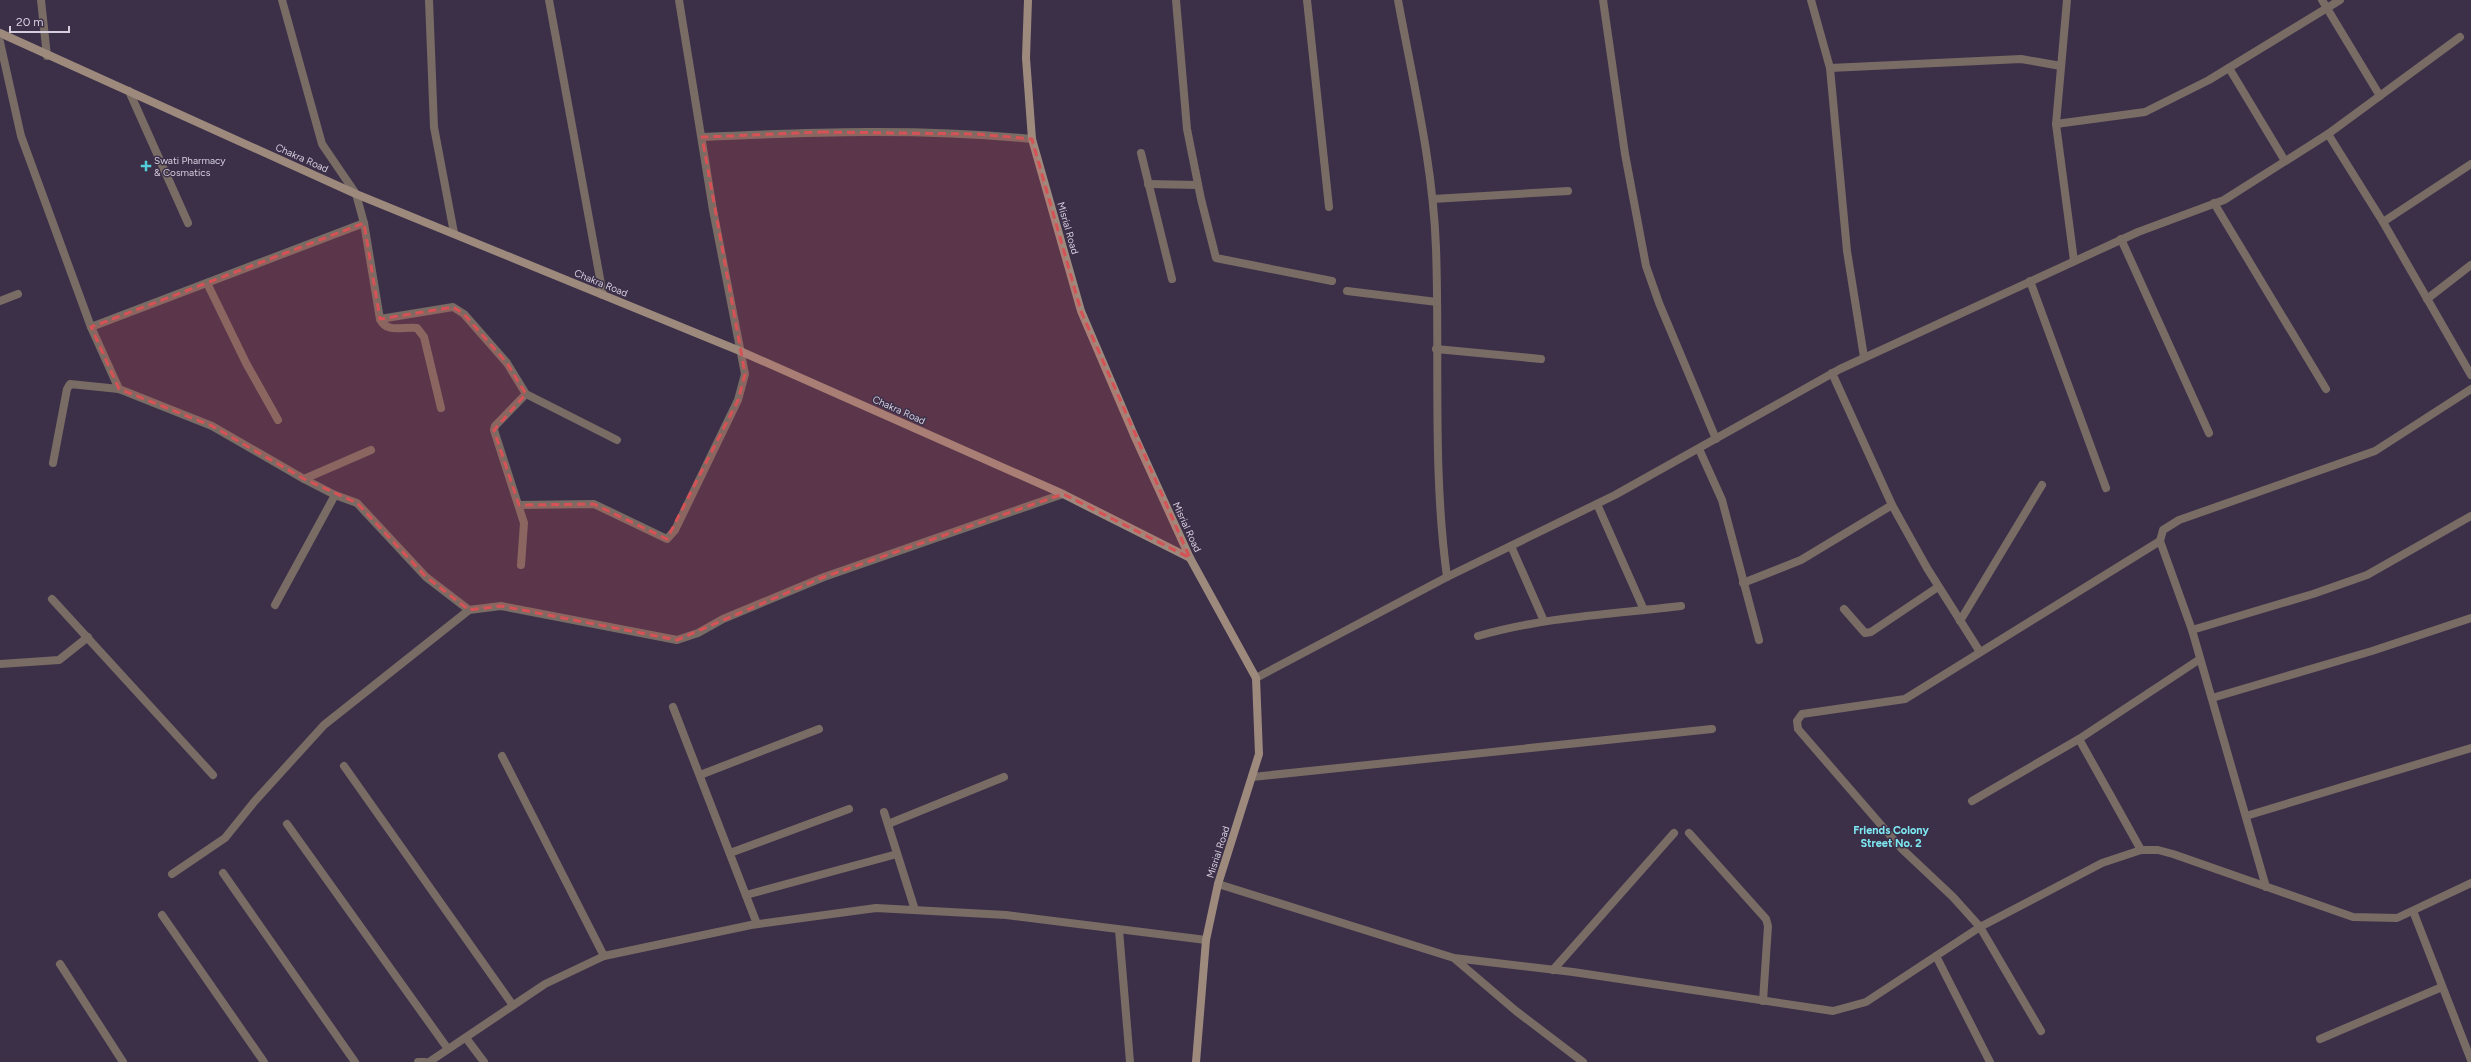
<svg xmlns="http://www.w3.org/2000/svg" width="2471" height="1062" font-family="Figtree,sans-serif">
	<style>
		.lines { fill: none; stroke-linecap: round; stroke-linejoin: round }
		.service { stroke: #796c64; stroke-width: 8 }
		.minor { stroke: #796c64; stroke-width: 8 }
		.secondary { stroke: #9e8a7d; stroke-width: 8 }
		.marked { fill: #d65256; fill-opacity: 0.2; stroke: #d65256; stroke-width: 3; stroke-dasharray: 8 5; stroke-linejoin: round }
		.poi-dot { fill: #52ccd6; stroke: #3c3049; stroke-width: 1.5 }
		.labels { text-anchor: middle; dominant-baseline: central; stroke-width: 3; stroke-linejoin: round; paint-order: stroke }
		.street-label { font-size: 10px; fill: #d5cede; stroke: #3c3049 }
		.poi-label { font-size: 10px; fill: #d5cede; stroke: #3c3049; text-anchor: start }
		.neighbourhood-label { font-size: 11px; font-weight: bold; fill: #7ee9f3; stroke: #3c3049 }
	</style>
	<rect width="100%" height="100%" fill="#3c3049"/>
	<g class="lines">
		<g class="service">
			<polyline points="2427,299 2471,265"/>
			<polyline points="1119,930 1130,1062"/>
			<polyline points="466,1038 484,1062"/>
		</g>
		<g class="minor">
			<polyline points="41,0 47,56"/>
			<path d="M282 0 322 144 356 194 364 223 380 319C387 334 403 326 417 328L424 337 441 408"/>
			<polyline points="429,0 434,127 454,233"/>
			<polyline points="549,0 603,295"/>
			<polyline points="1176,0 1187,129 1201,199 1216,258 1332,281"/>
			<polyline points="1307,0 1329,207"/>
			<path d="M1398 0C1413 82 1433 164 1436 248 1440 357 1432 467 1447 577"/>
			<polyline points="1603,0 1625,154 1646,266 1659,303 1716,439"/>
			<polyline points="1811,0 1830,68 1847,251 1864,357"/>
			<polyline points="2067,0 2056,124 2074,261"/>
			<polyline points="2322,0 2380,96"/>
			<polyline points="0,42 21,136 91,327 119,389"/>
			<polyline points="1830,68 2021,59 2061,66"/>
			<polyline points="2229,68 2285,161"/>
			<polyline points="129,91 188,223"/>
			<polyline points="2056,124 2145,112 2209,80 2340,0"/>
			<polyline points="2328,134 2383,222"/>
			<path d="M702 137C812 132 922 128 1032 139"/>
			<polyline points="1141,153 1172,279"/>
			<polyline points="2471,164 2383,222 2471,375"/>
			<polyline points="1148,184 1198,185"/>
			<polyline points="1433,199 1568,191"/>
			<polyline points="2214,203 2326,389"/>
			<polyline points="2121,239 2209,433"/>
			<polyline points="2030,281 2106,488"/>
			<polyline points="207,283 246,363 278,420"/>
			<polyline points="1347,291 1437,302"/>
			<polyline points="0,301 18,294"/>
			<polyline points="380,319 453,307 464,314 507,363 526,394 617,440"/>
			<polyline points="91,327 364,223"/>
			<polyline points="1436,349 1541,359"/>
			<polyline points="1832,373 1892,505 1927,568 1980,652"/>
			<polyline points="1699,449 1722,500 1759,640"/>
			<polyline points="53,463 67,389 70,384 119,389 212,426 304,479 335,495 357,503 426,577 469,610"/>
			<polyline points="304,479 371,450"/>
			<polyline points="1597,504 1644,610"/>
			<polyline points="519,505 594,504 667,539 675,530 738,400 745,374 713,210 679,0"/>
			<polyline points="1511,546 1544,621"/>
			<polyline points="521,565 524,523 494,430 495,426 526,394"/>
			<polyline points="1743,583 1801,560 1892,505"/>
			<polyline points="52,599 213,775"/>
			<polyline points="275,605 335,495"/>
			<polyline points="1844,609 1865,633 1871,632 1938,587"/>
			<polyline points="1960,621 2042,485"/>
			<polyline points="2192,630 2313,594 2367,575 2471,516"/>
			<path d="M1478 636C1543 617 1613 614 1681 606"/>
			<polyline points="0,664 59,660 88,637"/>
			<polyline points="1256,678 1447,577 1615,495 1840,369 2138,232 2224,200 2328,134 2460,37"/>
			<polyline points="2212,698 2372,651 2471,618"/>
			<polyline points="673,707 757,924"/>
			<polyline points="2079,739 2141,850"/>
			<polyline points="502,756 604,956"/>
			<polyline points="344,766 512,1004"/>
			<polyline points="700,775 819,729"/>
			<polyline points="1252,777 1712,729"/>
			<polyline points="1972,801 2079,739 2200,659"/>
			<polyline points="884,812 915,910"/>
			<polyline points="2246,816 2471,748"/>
			<polyline points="287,824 448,1049"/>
			<polyline points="888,824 1004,777"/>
			<polyline points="1689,833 1766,919 1768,926 1763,1001"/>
			<polyline points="730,853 849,809"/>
			<polyline points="223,873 355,1062"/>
			<polyline points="172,874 225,838 254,802 324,725 469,610 501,606 677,640 698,633 723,619 824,577 1063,494"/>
			<polyline points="1218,884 1454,958 1573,972 1833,1011 1866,1002 1980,927 2102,863 2141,850 2158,850 2173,854 2353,917 2397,918 2471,883"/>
			<polyline points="2266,887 2192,630 2160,541 2163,530 2179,520 2375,451 2471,389"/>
			<polyline points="746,895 897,854"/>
			<polyline points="2413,911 2471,1060"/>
			<polyline points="162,915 264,1062"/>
			<polyline points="1936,956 1990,1062"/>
			<polyline points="1455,959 1516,1011 1583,1062"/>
			<polyline points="60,964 123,1062"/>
			<polyline points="1553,970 1674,833"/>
			<polyline points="2041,1031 1980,927 1953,897 1901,848 1798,729 1797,721 1802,714 1905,699 2160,541"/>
			<polyline points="2320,1039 2442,987"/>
			<polyline points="418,1062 425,1062"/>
			<polyline points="429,1062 545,984 604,956 751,925 876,908 1006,915 1206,940"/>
		</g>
		<g class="secondary">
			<polyline points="1028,0 1026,58 1032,139 1081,311 1134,435 1190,558 1256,678 1259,754 1218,884 1206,940 1196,1062"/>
			<polyline points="0,33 356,194 740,351 1063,494 1190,558"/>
		</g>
	</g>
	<path class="marked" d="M821 132 977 134 1032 139 1081 311 1190 558 1063 494 824 577 677 640 501 606 469 610 426 577 357 503 304 479 212 426 119 389 91 327 364 223 380 319 453 307 464 314 507 363 526 394 494 430 519 505 594 504 667 539 738 400 745 374 702 137Z"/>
	<path class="poi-dot" d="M144 160h4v4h4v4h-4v4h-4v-4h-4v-4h4z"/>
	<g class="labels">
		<g class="street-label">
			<text transform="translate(302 158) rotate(24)">Chakra Road</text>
			<text transform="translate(1068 228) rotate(74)">Misrial Road</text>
			<text transform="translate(601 283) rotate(22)">Chakra Road</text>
			<text transform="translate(899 410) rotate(24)">Chakra Road</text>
			<text transform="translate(1187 527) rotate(65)">Misrial Road</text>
			<text transform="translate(1218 852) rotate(-72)">Misrial Road</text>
		</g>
		<g class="poi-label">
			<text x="154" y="160">Swati Pharmacy<tspan x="154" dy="12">&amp; Cosmatics</tspan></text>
		</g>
		<g class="neighbourhood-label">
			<text x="1891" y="830">Friends Colony<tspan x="1891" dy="13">Street No. 2</tspan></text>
		</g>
	</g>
	<path d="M10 26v6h59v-6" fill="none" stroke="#d5cede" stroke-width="2"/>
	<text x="16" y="26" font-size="12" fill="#d5cede" stroke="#3c3049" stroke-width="3" paint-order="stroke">20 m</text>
</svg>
